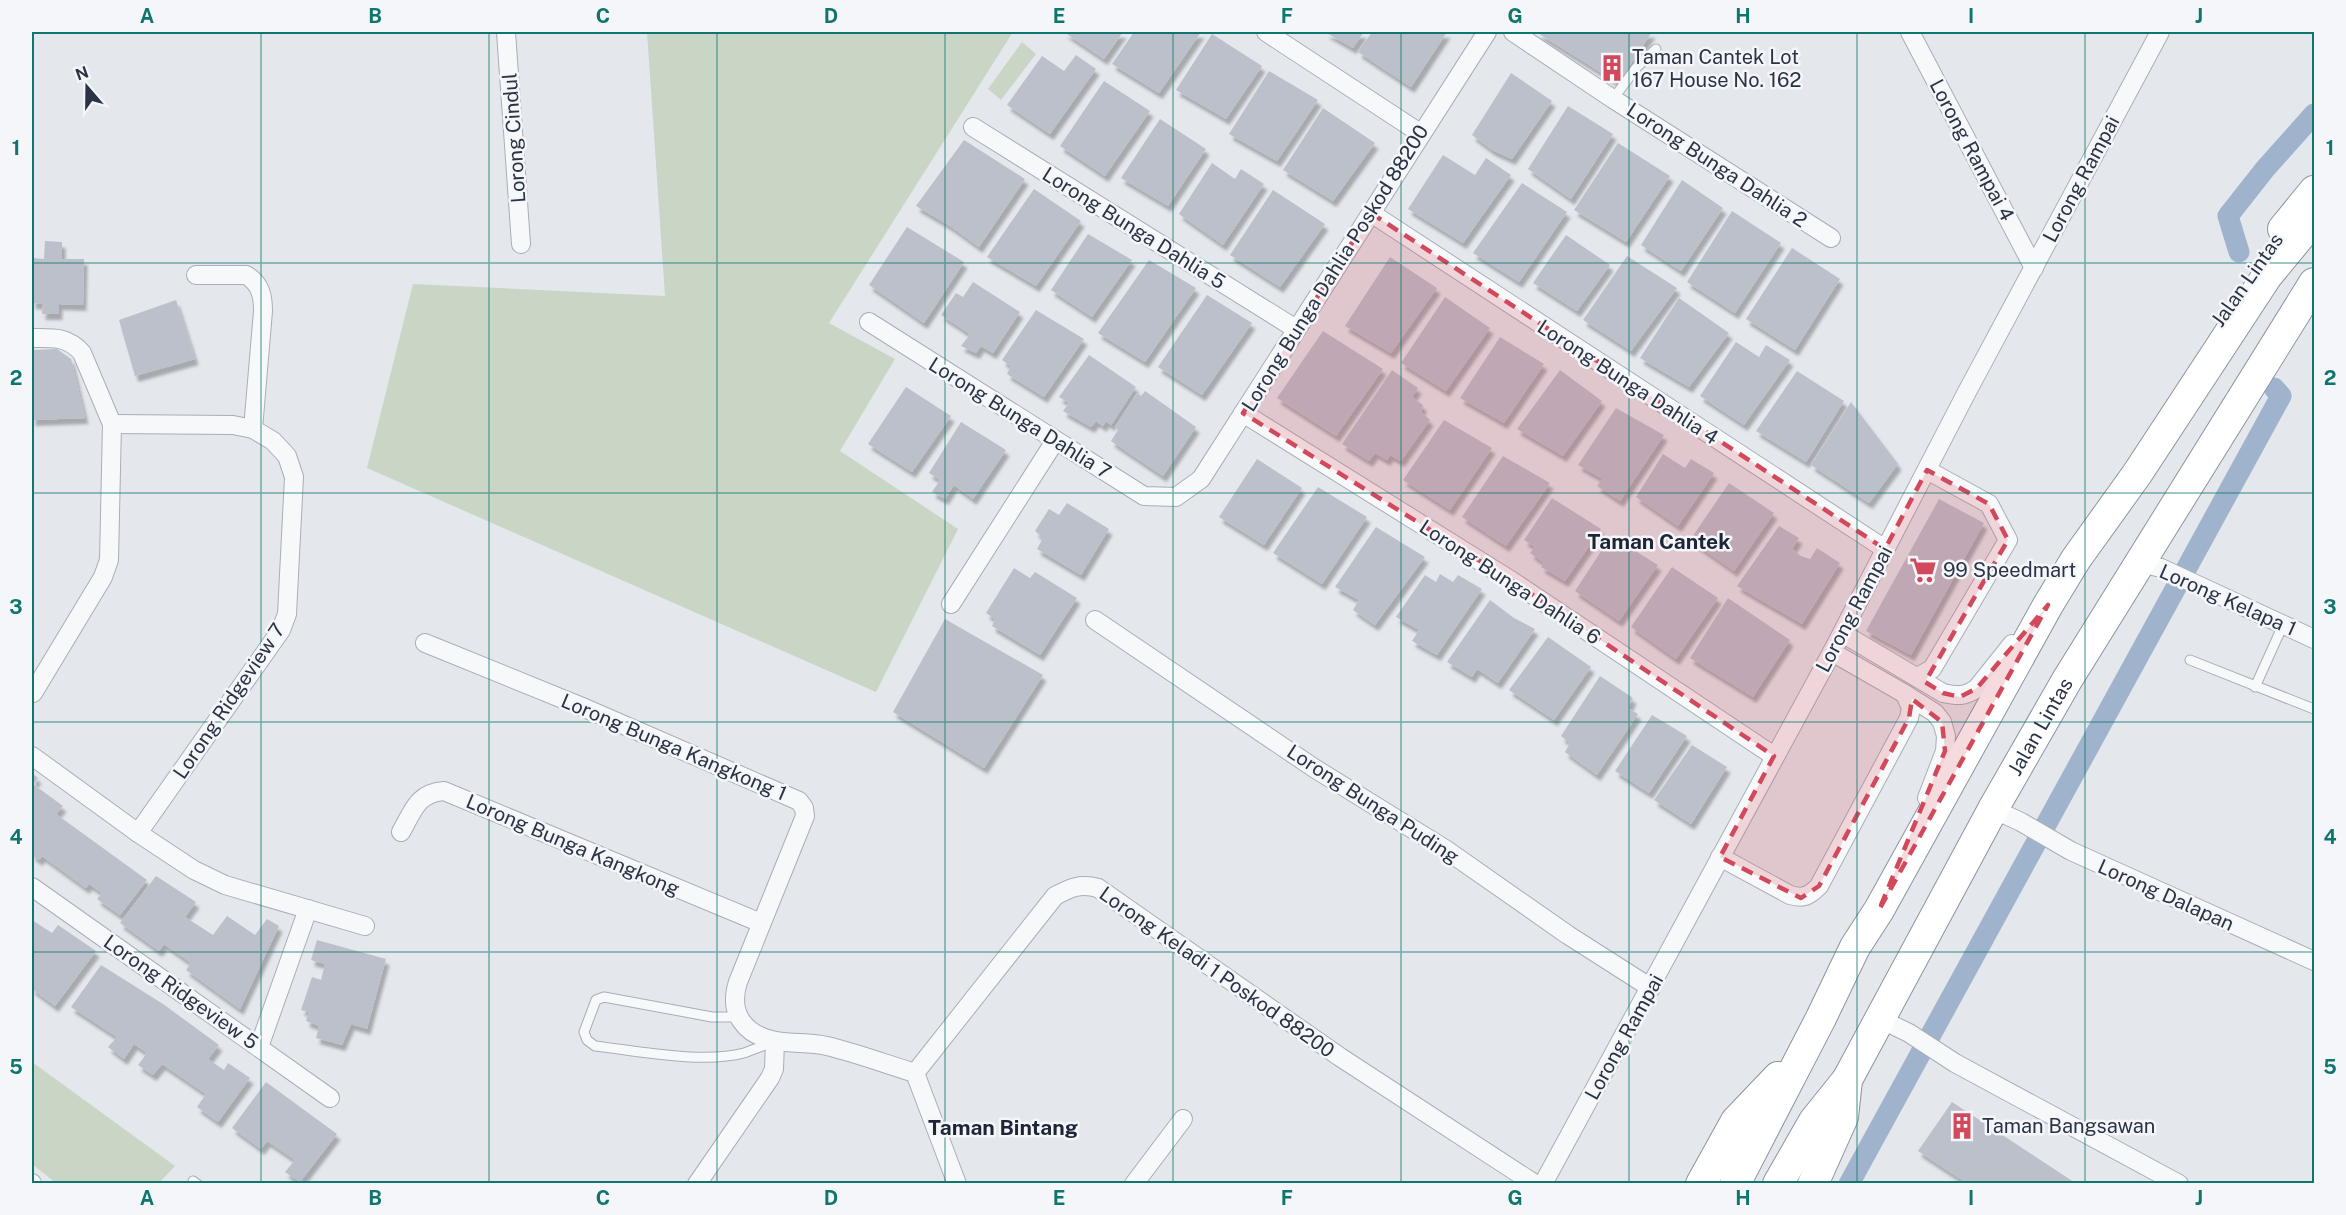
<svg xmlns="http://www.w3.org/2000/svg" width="2346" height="1215" font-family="'Public Sans',sans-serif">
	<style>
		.green { fill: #c9d6c5 }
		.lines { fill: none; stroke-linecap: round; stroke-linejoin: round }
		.canal { stroke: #9fb4cc; stroke-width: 21 }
		.building { fill: #bbc0ca; filter: url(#shadow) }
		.service-casing { stroke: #a9aeb7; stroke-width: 11 }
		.minor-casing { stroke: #a9aeb7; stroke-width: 20 }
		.trunk-casing { stroke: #8b94a3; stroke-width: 32 }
		.service { stroke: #f7f8fa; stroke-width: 9 }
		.minor { stroke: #f7f8fa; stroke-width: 18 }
		.trunk { stroke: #fff; stroke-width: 30 }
		.marked { fill: #d1495b; fill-opacity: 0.2; stroke: #d1495b; stroke-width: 4.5; stroke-dasharray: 12 8; stroke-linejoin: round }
		.grid { fill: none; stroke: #0f766e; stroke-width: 1.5; stroke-opacity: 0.55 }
		.labels { text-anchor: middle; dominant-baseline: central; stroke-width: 5; stroke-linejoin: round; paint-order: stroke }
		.poi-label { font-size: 20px; fill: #2b3445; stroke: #f4f6f9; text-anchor: start }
		.street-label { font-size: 20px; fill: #2b3445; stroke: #f4f6f9 }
		.neighbourhood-label { font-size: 21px; font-weight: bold; fill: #1d2536; stroke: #f4f6f9 }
		.neatline { fill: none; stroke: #0f766e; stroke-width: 2 }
		.grid-label { font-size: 20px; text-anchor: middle; font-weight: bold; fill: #0f766e }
	</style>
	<defs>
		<filter id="shadow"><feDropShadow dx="3.5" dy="6" stdDeviation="1.5" flood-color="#0004"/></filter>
	</defs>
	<rect width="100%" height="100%" fill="#e4e7ec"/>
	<g class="green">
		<polygon points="647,32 1013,32 829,323 895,359 840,451 958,529 876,692 367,468 413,284 665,296"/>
		<polygon points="1022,42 1036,54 1001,100 988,89"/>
		<polygon points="32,1062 175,1166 159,1183 56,1183 32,1164"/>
	</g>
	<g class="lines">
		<g class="canal">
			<polyline points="2239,252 2228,216 2265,169 2314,114"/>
			<polyline points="1849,1184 2281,396 2274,388"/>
		</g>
	</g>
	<g class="building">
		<polygon points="1064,32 1123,32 1104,59"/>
		<polygon points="1134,32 1201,32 1159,93 1112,64"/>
		<polygon points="1325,32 1364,32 1353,48"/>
		<polygon points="1372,32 1447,32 1411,87 1358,52"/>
		<polygon points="1536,32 1652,32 1618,83"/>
		<polygon points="1212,34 1262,66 1226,119 1176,90"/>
		<polygon points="1076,55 1096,69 1050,134 1007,105 1042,56 1064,71"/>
		<polygon points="1269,71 1318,100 1277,161 1229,134"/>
		<polygon points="1511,73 1552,101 1512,159 1492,150 1472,135"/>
		<polygon points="1104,81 1150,111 1105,176 1060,146"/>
		<polygon points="1568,106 1613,134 1571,199 1528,169"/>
		<polygon points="1323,108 1375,143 1333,201 1283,170"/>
		<polygon points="1160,119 1206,149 1168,206 1121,178"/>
		<polygon points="964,140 1025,179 979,247 950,226 916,206"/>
		<polygon points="1618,143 1670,176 1626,242 1574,210"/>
		<polygon points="1443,155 1475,175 1486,158 1511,175 1463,243 1408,209"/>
		<polygon points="1212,163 1235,179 1241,169 1264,184 1223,245 1179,214"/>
		<polygon points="1682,180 1723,208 1681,271 1641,245"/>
		<polygon points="1522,183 1567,212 1519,282 1473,253"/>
		<polygon points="1034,189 1081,221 1036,286 987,257"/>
		<polygon points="1273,190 1325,224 1280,287 1230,255"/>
		<polygon points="1732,211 1781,243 1735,313 1687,282"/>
		<polygon points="907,227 964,262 924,323 869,285"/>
		<polygon points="1088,234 1132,260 1092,317 1051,290"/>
		<polygon points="1566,235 1610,265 1577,311 1533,283"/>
		<polygon points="45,241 62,242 62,259 84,259 83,305 59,304 59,314 42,314 43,304 32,303 32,258 44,259"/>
		<polygon points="1792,248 1840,279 1795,350 1746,319"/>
		<polygon points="1627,256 1677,288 1631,351 1583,320"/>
		<polygon points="1390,257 1437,288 1391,353 1345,326"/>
		<polygon points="1149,260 1196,288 1145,362 1098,333"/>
		<polygon points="973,282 1020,312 993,353 981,346 976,353 961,346 970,334 941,315 956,293 963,297"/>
		<polygon points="1207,295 1252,323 1202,395 1158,367"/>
		<polygon points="1445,297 1490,328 1446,391 1401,363"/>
		<polygon points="1679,298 1729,333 1689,387 1640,358"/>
		<polygon points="176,300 195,359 135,376 119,320"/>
		<polygon points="1036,310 1084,339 1044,397 1007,374 1011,366 1002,360"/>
		<polygon points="1323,331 1383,369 1336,436 1277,398"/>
		<polygon points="1500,337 1544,364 1504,423 1460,398"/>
		<polygon points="1736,342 1759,357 1766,345 1790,360 1744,425 1700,396"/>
		<polygon points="57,349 71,359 85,418 32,420 32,350"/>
		<polygon points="1089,355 1136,387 1111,425 1106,421 1103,426 1096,421 1091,427 1063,411 1069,403 1059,397"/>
		<polygon points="1392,370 1418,388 1412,397 1423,405 1421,412 1430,420 1401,461 1390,455 1387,460 1375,453 1369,461 1342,444"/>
		<polygon points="1560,370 1602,401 1563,456 1517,429"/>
		<polygon points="1797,371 1844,401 1806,462 1756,431"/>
		<polygon points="906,387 951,416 912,472 868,444"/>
		<polygon points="1145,391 1196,427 1163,476 1111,441 1118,430 1115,427 1137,393 1141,396"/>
		<polygon points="1851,402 1898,464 1869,503 1811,465"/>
		<polygon points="1616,408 1664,435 1620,501 1597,486 1615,461 1601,478 1578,465"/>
		<polygon points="1444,420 1492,448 1450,510 1403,480"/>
		<polygon points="961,422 1006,450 973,499 954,485 945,499 932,492 940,480 929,473"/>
		<polygon points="1663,454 1685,468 1691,459 1714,473 1678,526 1636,497"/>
		<polygon points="1503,456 1550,483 1506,546 1462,517"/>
		<polygon points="1257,459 1302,488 1264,545 1219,517"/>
		<polygon points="1729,483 1774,513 1734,571 1690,540"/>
		<polygon points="1318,487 1367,517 1322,584 1273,553"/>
		<polygon points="1552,498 1601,529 1565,581 1541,567 1562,534 1543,562 1530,553 1535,547 1524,540"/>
		<polygon points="1939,499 1984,523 1911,655 1866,631"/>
		<polygon points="1067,503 1109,529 1081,575 1037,549 1043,538 1035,531 1049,509 1059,515"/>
		<polygon points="1779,526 1799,538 1792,549 1801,556 1810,559 1817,548 1840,563 1802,624 1737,586"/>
		<polygon points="1376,527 1425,557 1375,625 1353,610 1359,600 1335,587"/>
		<polygon points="1611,536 1658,565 1619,621 1575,591"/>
		<polygon points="1672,567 1718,598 1676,659 1631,627"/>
		<polygon points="1014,568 1030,578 1035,572 1077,598 1040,655 992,626 995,619 986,613"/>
		<polygon points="1440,574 1453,582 1458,575 1482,589 1437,655 1412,641 1419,630 1396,617 1425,575 1436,582"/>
		<polygon points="1728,598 1790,640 1753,697 1690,658"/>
		<polygon points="1490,600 1514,618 1535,629 1498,683 1477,669 1472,677 1447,662"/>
		<polygon points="945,619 1043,675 984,768 893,712"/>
		<polygon points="1548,637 1591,667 1554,720 1509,690"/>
		<polygon points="1600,676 1633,698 1628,708 1638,714 1597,775 1565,752 1570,743 1561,736"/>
		<polygon points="1652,715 1687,736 1649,793 1615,771"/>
		<polygon points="1692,745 1727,767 1691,824 1654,800"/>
		<polygon points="32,773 38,778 33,784 63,806 56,814 147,880 120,915 97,899 102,893 89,884 86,888 42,856 39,860 32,855"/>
		<polygon points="156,876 196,902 185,917 213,935 227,916 255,935 267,919 279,926 240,1009 186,970 191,963 164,944 159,951 120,923"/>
		<polygon points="32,920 52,933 58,925 96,951 55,1006 32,989"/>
		<polygon points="317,940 386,959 367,1029 351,1024 342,1045 316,1038 319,1026 306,1021 309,1012 301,1010 312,977 321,980 325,964 311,960"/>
		<polygon points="101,965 163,1004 219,1045 208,1059 224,1070 228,1063 250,1078 218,1122 197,1107 206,1094 162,1064 153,1075 138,1065 147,1053 134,1044 124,1059 108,1047 117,1037 71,1007"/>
		<polygon points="266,1082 337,1134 300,1182 285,1172 295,1160 267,1141 261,1149 232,1128"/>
		<polygon points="1952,1102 2077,1184 1968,1184 1918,1151"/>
	</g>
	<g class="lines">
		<defs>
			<g id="service">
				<polyline points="1613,99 1636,68 1656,49"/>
				<polyline points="2190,660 2314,709"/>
				<polyline points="2255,687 2283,625"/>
				<path d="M737 1017H712L604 997 596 1000 584 1032 587 1040 595 1046C638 1051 703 1064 744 1053 753 1050 762 1046 770 1043"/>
				<polyline points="193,1181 197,1184"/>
			</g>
			<g id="minor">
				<polyline points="506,32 521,244"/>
				<polyline points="1266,32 1420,133"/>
				<polyline points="1513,32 1613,99 1831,238"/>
				<polyline points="1910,32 2034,268"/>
				<polyline points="973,127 1296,329"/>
				<polyline points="1371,213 1885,549"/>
				<path d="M196 275H246C260 283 263 295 263 311L253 429"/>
				<polyline points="869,322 1144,496 1176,497 1201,479 1487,32"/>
				<path d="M32 338C52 338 68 336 82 353L112 424 109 560 103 577 33 693"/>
				<polyline points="1243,413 1512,581 1774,756"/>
				<polyline points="112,424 233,425 253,429 273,441 287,456 294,477 287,614 281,630 138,833"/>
				<polyline points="2141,563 2161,568 2314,639"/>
				<polyline points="951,604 1055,441"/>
				<polyline points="1095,620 1314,768 1445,849 1568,935 1651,988"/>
				<path d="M1842 633 1943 693C1957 696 1965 697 1977 688L2012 644"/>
				<path d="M425 643 580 706 799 801 804 808 805 816 738 982C728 1013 744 1035 776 1041 793 1044 810 1042 827 1046 856 1053 886 1064 915 1073L957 1184"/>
				<polyline points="1832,652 1905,694 1935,713 1942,722 1946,736 1945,751 1927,798"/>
				<polyline points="1917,677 1932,669 2008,540 1989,504 1927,470"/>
				<polyline points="32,756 138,833 194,870 225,885 365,926"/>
				<polyline points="1993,809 2021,822 2071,851 2314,961"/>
				<path d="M401 832C413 811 417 793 444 791L761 923"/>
				<path d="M1720 857 1790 895C1804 899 1809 896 1819 886L1909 718 1911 708 1905 694"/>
				<polyline points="32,887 330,1098"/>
				<polyline points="1880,1019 1909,1033 1955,1063 2179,1184"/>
				<polyline points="259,1047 308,909"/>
				<path d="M915 1073 1055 896C1070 888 1080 883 1098 888L1340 1057 1535 1184"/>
				<polyline points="32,1183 32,1184"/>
				<polyline points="697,1184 770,1078 774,1069 775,1041"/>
				<polyline points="1134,1184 1183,1119"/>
				<polyline points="1543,1184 1832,652 1969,388 2160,32"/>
			</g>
			<g id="trunk">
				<polyline points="2283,229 2314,191"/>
				<polyline points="1701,1184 1736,1121 1778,1077"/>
				<polyline points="1735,1184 1821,1018 1855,947 1879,910 2048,605 2076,559 2137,474 2267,276 2314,219"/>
				<path id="s1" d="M1778 1184 1814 1121 1847 1080 1993 809 2067 680 2314 283"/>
				<polyline points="1813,1184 1843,1117 1847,1080"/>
			</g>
		</defs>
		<use href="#service" class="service-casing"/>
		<use href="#minor" class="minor-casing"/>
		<use href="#trunk" class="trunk-casing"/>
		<use href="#service" class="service"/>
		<use href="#minor" class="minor"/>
		<use href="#trunk" class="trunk"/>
	</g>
	<path class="marked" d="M1371 213 1885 549 1927 470 1989 504 2008 540 1925 682 1943 693 1960 697 1977 688 2048 605 1879 910 1945 751 1942 722 1912 699 1909 718 1819 886 1801 898 1720 857 1774 756 1512 581 1243 413Z"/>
	<path class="grid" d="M261 32V1184M489 32V1184M717 32V1184M945 32V1184M1173 32V1184M1401 32V1184M1629 32V1184M1857 32V1184M2085 32V1184M32 263H2314M32 493H2314M32 722H2314M32 952H2314"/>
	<defs>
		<symbol id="building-bare" viewBox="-9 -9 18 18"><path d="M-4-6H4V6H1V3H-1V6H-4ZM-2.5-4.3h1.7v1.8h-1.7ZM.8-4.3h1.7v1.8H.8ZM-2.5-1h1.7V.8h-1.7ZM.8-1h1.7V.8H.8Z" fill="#d1495b" stroke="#f4f6f9" stroke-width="2.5" paint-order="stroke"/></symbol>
		<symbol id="supermarket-bare" viewBox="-9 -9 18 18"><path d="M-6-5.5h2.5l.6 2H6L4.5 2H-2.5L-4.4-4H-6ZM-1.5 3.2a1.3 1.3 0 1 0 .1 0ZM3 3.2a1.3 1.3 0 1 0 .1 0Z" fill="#d1495b" stroke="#f4f6f9" stroke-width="2.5" paint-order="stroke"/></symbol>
	</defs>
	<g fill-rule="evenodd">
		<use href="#building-bare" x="1593" y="49" width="38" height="38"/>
		<use href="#supermarket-bare" x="1904" y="551" width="38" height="38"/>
		<use href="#building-bare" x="1943" y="1107" width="38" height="38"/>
	</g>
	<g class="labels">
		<g class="poi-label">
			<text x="1632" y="57">Taman Cantek Lot<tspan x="1632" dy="23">167 House No. 162</tspan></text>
			<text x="1943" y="570">99 Speedmart</text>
			<text x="1982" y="1126">Taman Bangsawan</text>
		</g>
		<g class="street-label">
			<text transform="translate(514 138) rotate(-94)">Lorong Cindul</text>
			<text transform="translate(1972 150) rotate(62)">Lorong Rampai 4</text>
			<text transform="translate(1717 165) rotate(33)">Lorong Bunga Dahlia 2</text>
			<text transform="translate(2081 179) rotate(-62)">Lorong Rampai</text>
			<text transform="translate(1134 228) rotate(32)">Lorong Bunga Dahlia 5</text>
			<text transform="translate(1335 268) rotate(-58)">Lorong Bunga Dahlia Poskod 88200</text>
			<text transform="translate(2247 280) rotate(-55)">Jalan Lintas</text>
			<text transform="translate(1628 382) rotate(33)">Lorong Bunga Dahlia 4</text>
			<text transform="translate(1020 418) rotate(32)">Lorong Bunga Dahlia 7</text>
			<text transform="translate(1510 582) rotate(33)">Lorong Bunga Dahlia 6</text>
			<text transform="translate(2228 600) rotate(24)">Lorong Kelapa 1</text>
			<text transform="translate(1854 609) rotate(-62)">Lorong Rampai</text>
			<text transform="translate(229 701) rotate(-56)">Lorong Ridgeview 7</text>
			<text stroke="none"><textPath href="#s1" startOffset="528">Jalan Lintas</textPath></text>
			<text transform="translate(674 747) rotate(23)">Lorong Bunga Kangkong 1</text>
			<text transform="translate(1373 804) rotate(33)">Lorong Bunga Puding</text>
			<text transform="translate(573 845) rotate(23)">Lorong Bunga Kangkong</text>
			<text transform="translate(2166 895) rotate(24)">Lorong Dalapan</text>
			<text transform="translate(1217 972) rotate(35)">Lorong Keladi 1 Poskod 88200</text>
			<text transform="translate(181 992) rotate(35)">Lorong Ridgeview 5</text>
			<text transform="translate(1624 1037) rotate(-61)">Lorong Rampai</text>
		</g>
		<g class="neighbourhood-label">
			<text x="1659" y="541">Taman Cantek</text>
			<text x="1003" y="1127">Taman Bintang</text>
		</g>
	</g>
	<rect width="2346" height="1215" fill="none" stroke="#f4f6f9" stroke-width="66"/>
	<g transform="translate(87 87) rotate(340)" stroke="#f4f6f9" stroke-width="4.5" paint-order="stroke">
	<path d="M0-4.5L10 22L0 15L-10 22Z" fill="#2b3445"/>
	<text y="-9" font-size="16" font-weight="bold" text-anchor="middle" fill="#2b3445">N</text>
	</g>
	<rect x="33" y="33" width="2280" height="1149" class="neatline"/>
	<g class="grid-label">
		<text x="147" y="23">A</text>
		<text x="375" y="23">B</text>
		<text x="603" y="23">C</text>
		<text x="831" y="23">D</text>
		<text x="1059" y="23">E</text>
		<text x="1287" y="23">F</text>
		<text x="1515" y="23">G</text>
		<text x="1743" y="23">H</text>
		<text x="1971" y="23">I</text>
		<text x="2199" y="23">J</text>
		<text x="16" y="155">1</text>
		<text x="2330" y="155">1</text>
		<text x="16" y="385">2</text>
		<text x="2330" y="385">2</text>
		<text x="16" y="614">3</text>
		<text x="2330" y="614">3</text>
		<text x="16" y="844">4</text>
		<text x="2330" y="844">4</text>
		<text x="16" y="1074">5</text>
		<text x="2330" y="1074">5</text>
		<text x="147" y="1205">A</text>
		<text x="375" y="1205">B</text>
		<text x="603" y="1205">C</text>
		<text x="831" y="1205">D</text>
		<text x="1059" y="1205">E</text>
		<text x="1287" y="1205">F</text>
		<text x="1515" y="1205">G</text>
		<text x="1743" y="1205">H</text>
		<text x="1971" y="1205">I</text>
		<text x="2199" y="1205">J</text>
	</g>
</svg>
